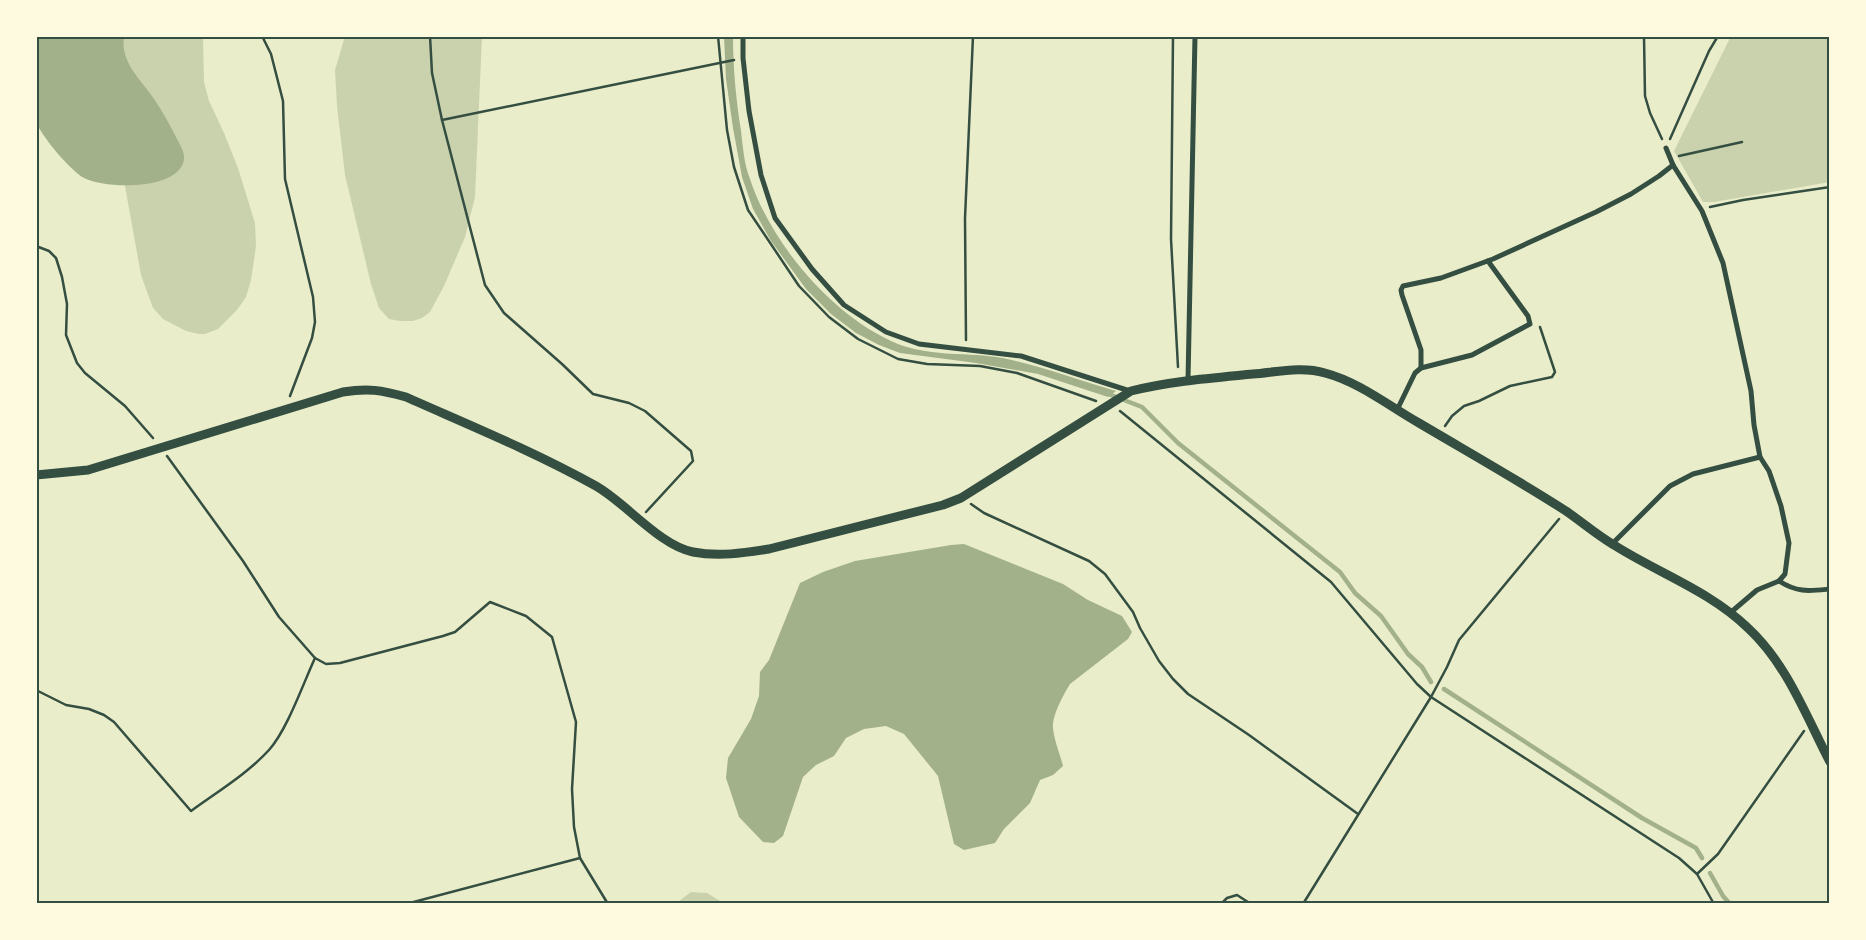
<svg xmlns="http://www.w3.org/2000/svg" width="1866" height="940" font-family="'Fira Sans',sans-serif">
	<style>
		.green { fill: #cad2ad }
		.water { fill: #a3b18a }
		.lines { fill: none; stroke-linecap: round; stroke-linejoin: round }
		.stream { stroke: #a3b18a; stroke-width: 4.5 }
		.path { stroke: #344e41; stroke-width: 2.5 }
		.minor { stroke: #344e41; stroke-width: 5 }
		.tertiary { stroke: #344e41; stroke-width: 9 }
		.neatline { fill: none; stroke: #344e41; stroke-width: 2 }
	</style>
	<rect width="100%" height="100%" fill="#e9edc9"/>
	<g class="green">
		<polygon points="98,36 203,36 204,82 209,101 224,133 238,168 255,223 256,246 251,280 246,297 237,310 218,329 205,334 199,334 186,331 163,319 153,308 141,275"/>
		<polygon points="345,36 482,36 475,197 465,237 444,286 430,312 422,318 413,321 400,321 389,319 379,308 371,284 345,175 337,106 335,70"/>
		<polygon points="1731,36 1830,36 1830,182 1714,202 1703,202 1674,151"/>
		<polygon points="691,892 707,893 725,904 678,904 679,901"/>
	</g>
	<g class="water">
		<path d="M36 36H124C120 63 141 79 154 99 163 112 170 125 177 139 180 145 185 152 184 160 178 191 105 189 84 178 71 171 43 138 37 124 35 118 36 108 36 101 36 79 36 58 36 36Z"/>
		<path d="M724 36H733C733 68 736 99 741 131 743 147 744 164 750 179 771 244 834 318 898 344 931 357 969 352 1003 358 1041 366 1079 380 1116 391L1108 397 1038 374 976 363 900 353 879 345 856 333 831 314 806 289 771 241 753 209 742 177 733 128 726 79Z"/>
		<path d="M964 544 1063 584 1088 600 1122 616 1132 632 1128 639 1070 684C1064 694 1052 715 1053 728 1054 740 1060 754 1063 766L1053 775 1040 780 1030 803 1004 829 995 843 964 850 954 844 938 776 904 734 886 726 864 729 846 738 834 756 816 765 803 777 783 836 774 843 763 842 739 817 726 778 728 758 751 719 759 696 760 672 769 660 800 583 823 572 855 561 951 545Z"/>
	</g>
	<g class="lines">
		<g class="stream">
			<polyline points="1106,393 1142,407 1178,443 1340,572 1355,593 1381,616 1408,654 1422,667 1431,682"/>
			<polyline points="1444,689 1642,818 1696,848 1702,858"/>
			<polyline points="1710,873 1723,896 1730,904"/>
		</g>
		<g class="path">
			<polyline points="262,36 271,54 283,101 285,179 313,297 315,322 312,338 290,396"/>
			<polyline points="430,36 432,73 442,120 485,285 504,313 562,364 593,394 629,403 645,411 691,451 693,461 646,512"/>
			<polyline points="718,36 727,130 734,167 748,210 799,286 829,317 858,339 898,359 927,364 980,366 1017,373 1096,401"/>
			<polyline points="1173,36 1171,239 1178,367"/>
			<polyline points="1644,36 1645,96 1650,113 1662,139"/>
			<polyline points="442,120 734,60"/>
			<polyline points="1670,139 1709,51 1718,36"/>
			<polyline points="1679,156 1742,142"/>
			<polyline points="1710,207 1743,200 1830,187"/>
			<polyline points="36,246 49,251 56,258 62,277 67,304 66,335 77,363 85,373 125,406 153,438"/>
			<polyline points="966,340 965,218 973,36"/>
			<polyline points="1120,411 1331,582 1417,684 1431,697 1679,858 1697,874 1714,904"/>
			<polyline points="1445,426 1452,416 1464,406 1479,401 1510,386 1552,377 1555,372 1540,327"/>
			<polyline points="167,456 243,561 279,617 315,658 326,664 340,663 443,636 455,632 490,602 526,616 552,637 576,722 572,789 574,827 580,858 608,904"/>
			<polyline points="971,504 984,513 1089,561 1105,574 1133,612 1140,628 1159,661 1173,679 1188,694 1249,735 1358,814"/>
			<path d="M36 690 66 705 89 709 104 715 114 722 191 811C217 792 247 774 269 750 287 730 303 684 315 658"/>
			<polyline points="1697,874 1718,854 1804,731"/>
			<polyline points="406,904 580,858"/>
			<polyline points="1221,904 1227,898 1237,895 1251,904"/>
			<polyline points="1303,904 1431,697 1447,667 1459,640 1559,519"/>
		</g>
		<g class="minor">
			<polyline points="743,36 743,58 749,111 761,175 775,218 812,269 844,305 886,332 919,344 1021,356 1130,391"/>
			<polyline points="1666,148 1673,165 1702,211 1723,263 1751,391 1754,425 1760,457 1769,471 1781,506 1789,543 1785,574 1779,581 1757,590 1730,613"/>
			<polyline points="1421,368 1421,350 1402,295 1401,290 1403,286 1441,278 1493,259 1596,212 1631,194 1659,176 1673,165"/>
			<polyline points="1188,380 1195,36"/>
			<polyline points="1397,410 1415,373 1421,368 1472,355 1530,324 1528,316 1488,261"/>
			<polyline points="1612,544 1670,486 1693,474 1760,457"/>
			<path d="M1779 581C1798 593 1809 591 1830 589"/>
		</g>
		<path class="tertiary" d="M36 475 88 470 343 392C368 388 381 390 406 397 469 425 535 452 596 486 626 503 659 545 693 552 718 557 744 553 769 549L943 505 961 498 1131 391C1171 381 1212 378 1253 374 1277 372 1302 366 1325 373 1359 382 1389 406 1419 423 1468 452 1518 480 1566 511 1582 522 1597 535 1614 545 1658 573 1710 591 1748 628 1787 664 1806 716 1830 762"/>
	</g>
	<rect width="1866" height="940" fill="none" stroke="#fefae0" stroke-width="75"/>
	<rect x="38" y="38" width="1790" height="864" class="neatline"/>
</svg>
